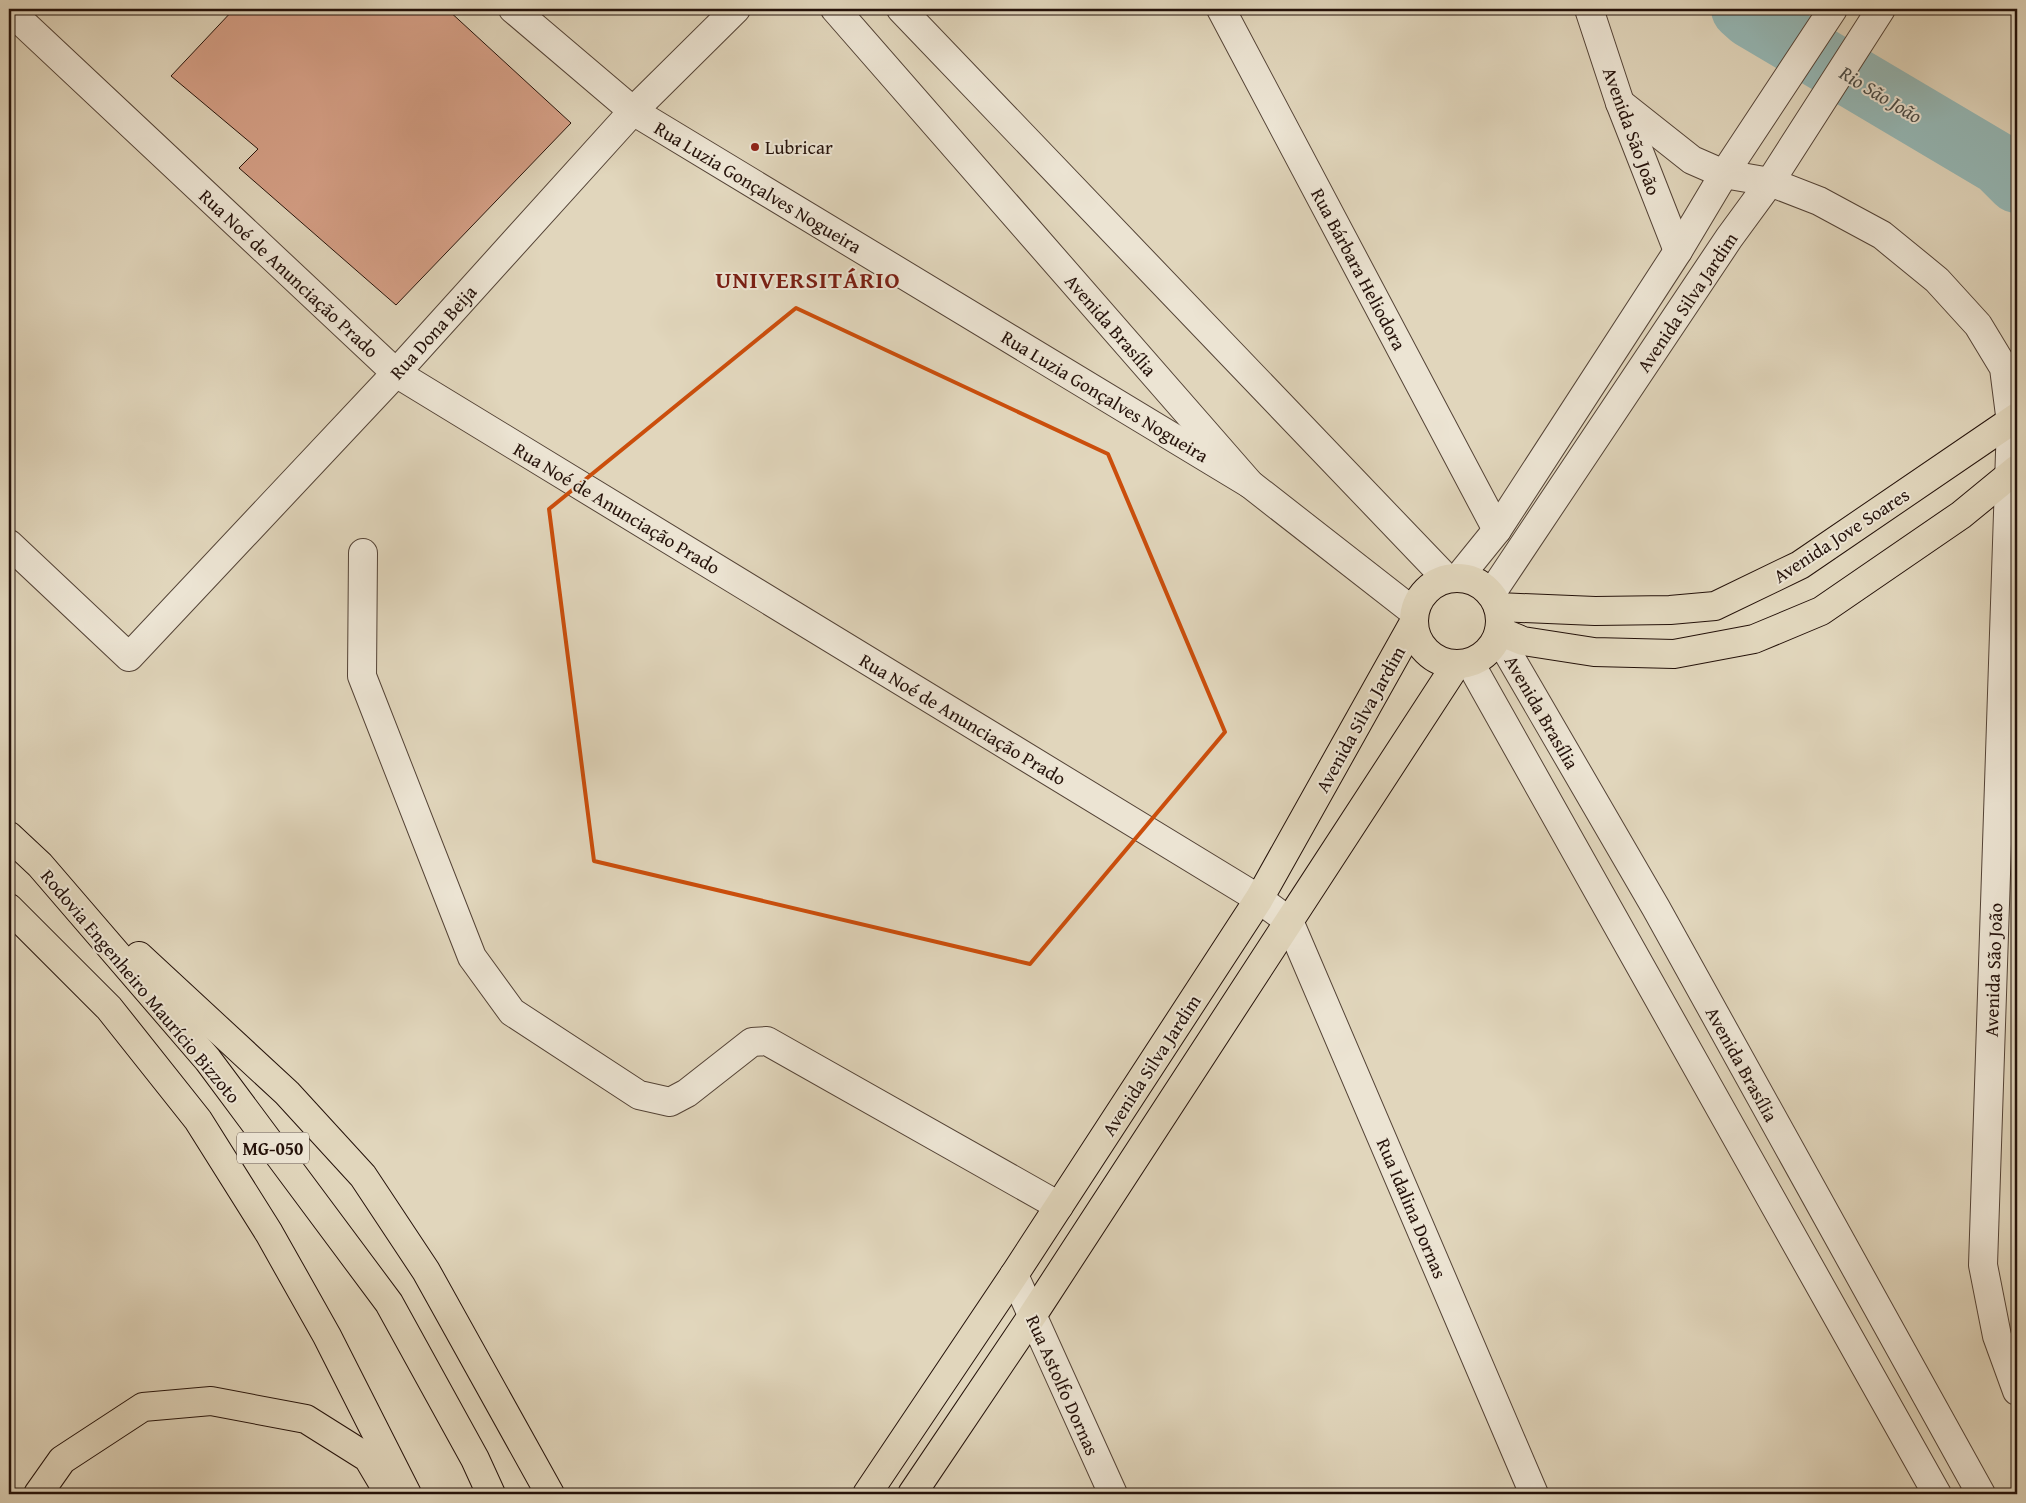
<svg xmlns="http://www.w3.org/2000/svg" width="2026" height="1503" font-family="'Gentium Book Plus',serif">
	<style>
		.lines { fill: none; stroke-linecap: round; stroke-linejoin: round }
		.river { stroke: #95b8b6; stroke-width: 62 }
		.building { fill: #d59f86; stroke: #25120a }
		.minor-casing { stroke: #544336; stroke-width: 30 }
		.major-casing { stroke: #25120a; stroke-width: 30 }
		.highway-casing { stroke: #25120a; stroke-width: 30 }
		.minor { stroke: #ece4d3; stroke-width: 28 }
		.major { stroke: #e1d6bc; stroke-width: 28 }
		.highway { stroke: #e1d6bc; stroke-width: 28 }
		.marked { fill: none; stroke: #cb4e0c; stroke-width: 4; stroke-linejoin: round }
		.poi-dot { fill: #8f2418; stroke: #ece4d3; stroke-width: 2 }
		.labels { text-anchor: middle; dominant-baseline: central; stroke-width: 4; stroke-linejoin: round; paint-order: stroke }
		.shield { fill: #ece4d3; stroke: #615146; stroke-width: 1 }
		.shield-label { font-size: 18px; font-weight: bold; fill: #25120a }
		.street-label { font-size: 19px; fill: #25120a; stroke: #ece4d3 }
		.poi-label { font-size: 19px; fill: #25120a; stroke: #ece4d3; text-anchor: start }
		.water-label { font-size: 20px; font-style: italic; fill: #4c4c46; stroke: #ece4d3 }
		.district-label { font-size: 24px; font-weight: bold; letter-spacing: 1px; fill: #7a1f14; stroke: #ece4d3 }
	</style>
	<rect width="100%" height="100%" fill="#e1d6bc"/>
	<filter id="stains"><feTurbulence type="fractalNoise" baseFrequency=".004" numOctaves="4"/><feColorMatrix values="0 0 0 0 .2 0 0 0 0 .09 0 0 0 0 .02 0 0 0 .5 -.17"/></filter>
	<radialGradient id="worn" r=".72"><stop offset=".6" stop-color="#630" stop-opacity="0"/><stop offset="1" stop-color="#630" stop-opacity=".3"/></radialGradient>
	<g class="lines">
		<polyline class="river" points="1742,9 1751,17 1999,164 2017,182"/>
	</g>
	<polygon class="building" points="234,9 447,9 571,123 396,305 239,168 258,149 171,76"/>
	<g class="lines">
		<defs>
			<g id="minor">
				<polyline points="513,9 633,111 1250,484"/>
				<polyline points="835,9 1250,484 1414,612"/>
				<polyline points="901,9 1446,578"/>
				<polyline points="1221,9 1497,530"/>
				<polyline points="1589,9 1620,103 1678,251"/>
				<polyline points="9,10 396,373 1259,899 1289,921 1534,1494"/>
				<polyline points="1620,103 1692,160 1724,174 1770,182 1819,201 1882,235 1937,280 1978,325 2004,368 2011,423 1983,1265 1997,1336 2017,1391"/>
				<polyline points="9,544 129,657 396,373 633,111 736,9"/>
				<polyline points="363,553 362,676 472,957 512,1012 639,1095 670,1102 687,1093 752,1042 767,1041 1059,1206"/>
				<polyline points="1459,577 1497,530 1678,251 1724,174 1833,9"/>
				<polyline points="1491,594 1729,238 1770,182 1881,9"/>
				<polyline points="1498,636 1656,908 1981,1494"/>
				<polyline points="1470,663 1937,1494"/>
				<polyline points="1014,1275 1113,1494"/>
			</g>
			<g id="major">
				<circle cx="1457" cy="621" r="43"/>
				<polyline points="1498,607 1595,611 1670,610 1715,606 1800,565 2017,417"/>
				<polyline points="1499,631 1523,641 1594,652 1674,654 1754,639 1821,611 1961,515 2017,469"/>
				<polyline points="867,1494 1014,1275 1259,899 1413,624"/>
				<polyline points="912,1494 1032,1316 1456,665"/>
			</g>
			<g id="highway">
				<polyline points="9,836 40,865 208,1060 389,1303 475,1459 491,1494"/>
				<polyline points="9,908 109,1008 198,1120 269,1233 327,1336 407,1494"/>
				<polyline points="139,956 287,1093 363,1176 426,1271 550,1494"/>
				<polyline points="38,1494 62,1460 143,1407 211,1401 306,1419 368,1458 387,1490"/>
			</g>
		</defs>
		<use href="#minor" class="minor-casing"/>
		<use href="#major" class="major-casing"/>
		<use href="#highway" class="highway-casing"/>
		<use href="#minor" class="minor"/>
		<use href="#major" class="major"/>
		<use href="#highway" class="highway"/>
	</g>
	<path class="marked" d="M796 308 1108 454 1225 732 1030 964 594 861 549 509Z"/>
	<circle class="poi-dot" cx="755" cy="147" r="5"/>
	<g class="labels">
		<rect class="shield" x="237" y="1132.5" width="72" height="31" rx="4"/>
		<g class="shield-label">
			<text x="273" y="1148">MG-050</text>
		</g>
		<g class="street-label">
			<text transform="translate(1632 131) rotate(70)">Avenida São João</text>
			<text transform="translate(758 187) rotate(31)">Rua Luzia Gonçalves Nogueira</text>
			<text transform="translate(1359 269) rotate(62)">Rua Bárbara Heliodora</text>
			<text transform="translate(289 273) rotate(43)">Rua Noé de Anunciação Prado</text>
			<text transform="translate(1687 302) rotate(-56)">Avenida Silva Jardim</text>
			<text transform="translate(1111 325) rotate(49)">Avenida Brasília</text>
			<text transform="translate(433 332) rotate(-48)">Rua Dona Beija</text>
			<text transform="translate(1105 396) rotate(31)">Rua Luzia Gonçalves Nogueira</text>
			<text transform="translate(617 508) rotate(31)">Rua Noé de Anunciação Prado</text>
			<text transform="translate(1841 535) rotate(-33)">Avenida Jove Soares</text>
			<text transform="translate(1542 712) rotate(60)">Avenida Brasília</text>
			<text transform="translate(963 719) rotate(31)">Rua Noé de Anunciação Prado</text>
			<text transform="translate(1360 719) rotate(-61)">Avenida Silva Jardim</text>
			<text transform="translate(1993 970) rotate(-88)">Avenida São João</text>
			<text transform="translate(141 986) rotate(50)">Rodovia Engenheiro Maurício Bizzoto</text>
			<text transform="translate(1742 1064) rotate(61)">Avenida Brasília</text>
			<text transform="translate(1151 1065) rotate(-57)">Avenida Silva Jardim</text>
			<text transform="translate(1412 1208) rotate(67)">Rua Idalina Dornas</text>
			<text transform="translate(1063 1385) rotate(66)">Rua Astolfo Dornas</text>
		</g>
		<g class="poi-label">
			<text x="765" y="147">Lubricar</text>
		</g>
		<g class="water-label">
			<text transform="translate(1881 94) rotate(31)">Rio São João</text>
		</g>
		<g class="district-label">
			<text x="808" y="279">UNIVERSITÁRIO</text>
		</g>
	</g>
	<rect width="2026" height="1503" fill="none" stroke="#e1d6bc" stroke-width="30"/>
	<rect x="10" y="10" width="2006" height="1483" fill="none" stroke="#25120a" stroke-width="2.5"/>
	<rect x="15" y="15" width="1996" height="1473" fill="none" stroke="#25120a"/>
	<rect width="100%" height="100%" filter="url(#stains)"/>
	<rect width="100%" height="100%" fill="url(#worn)"/>
</svg>
